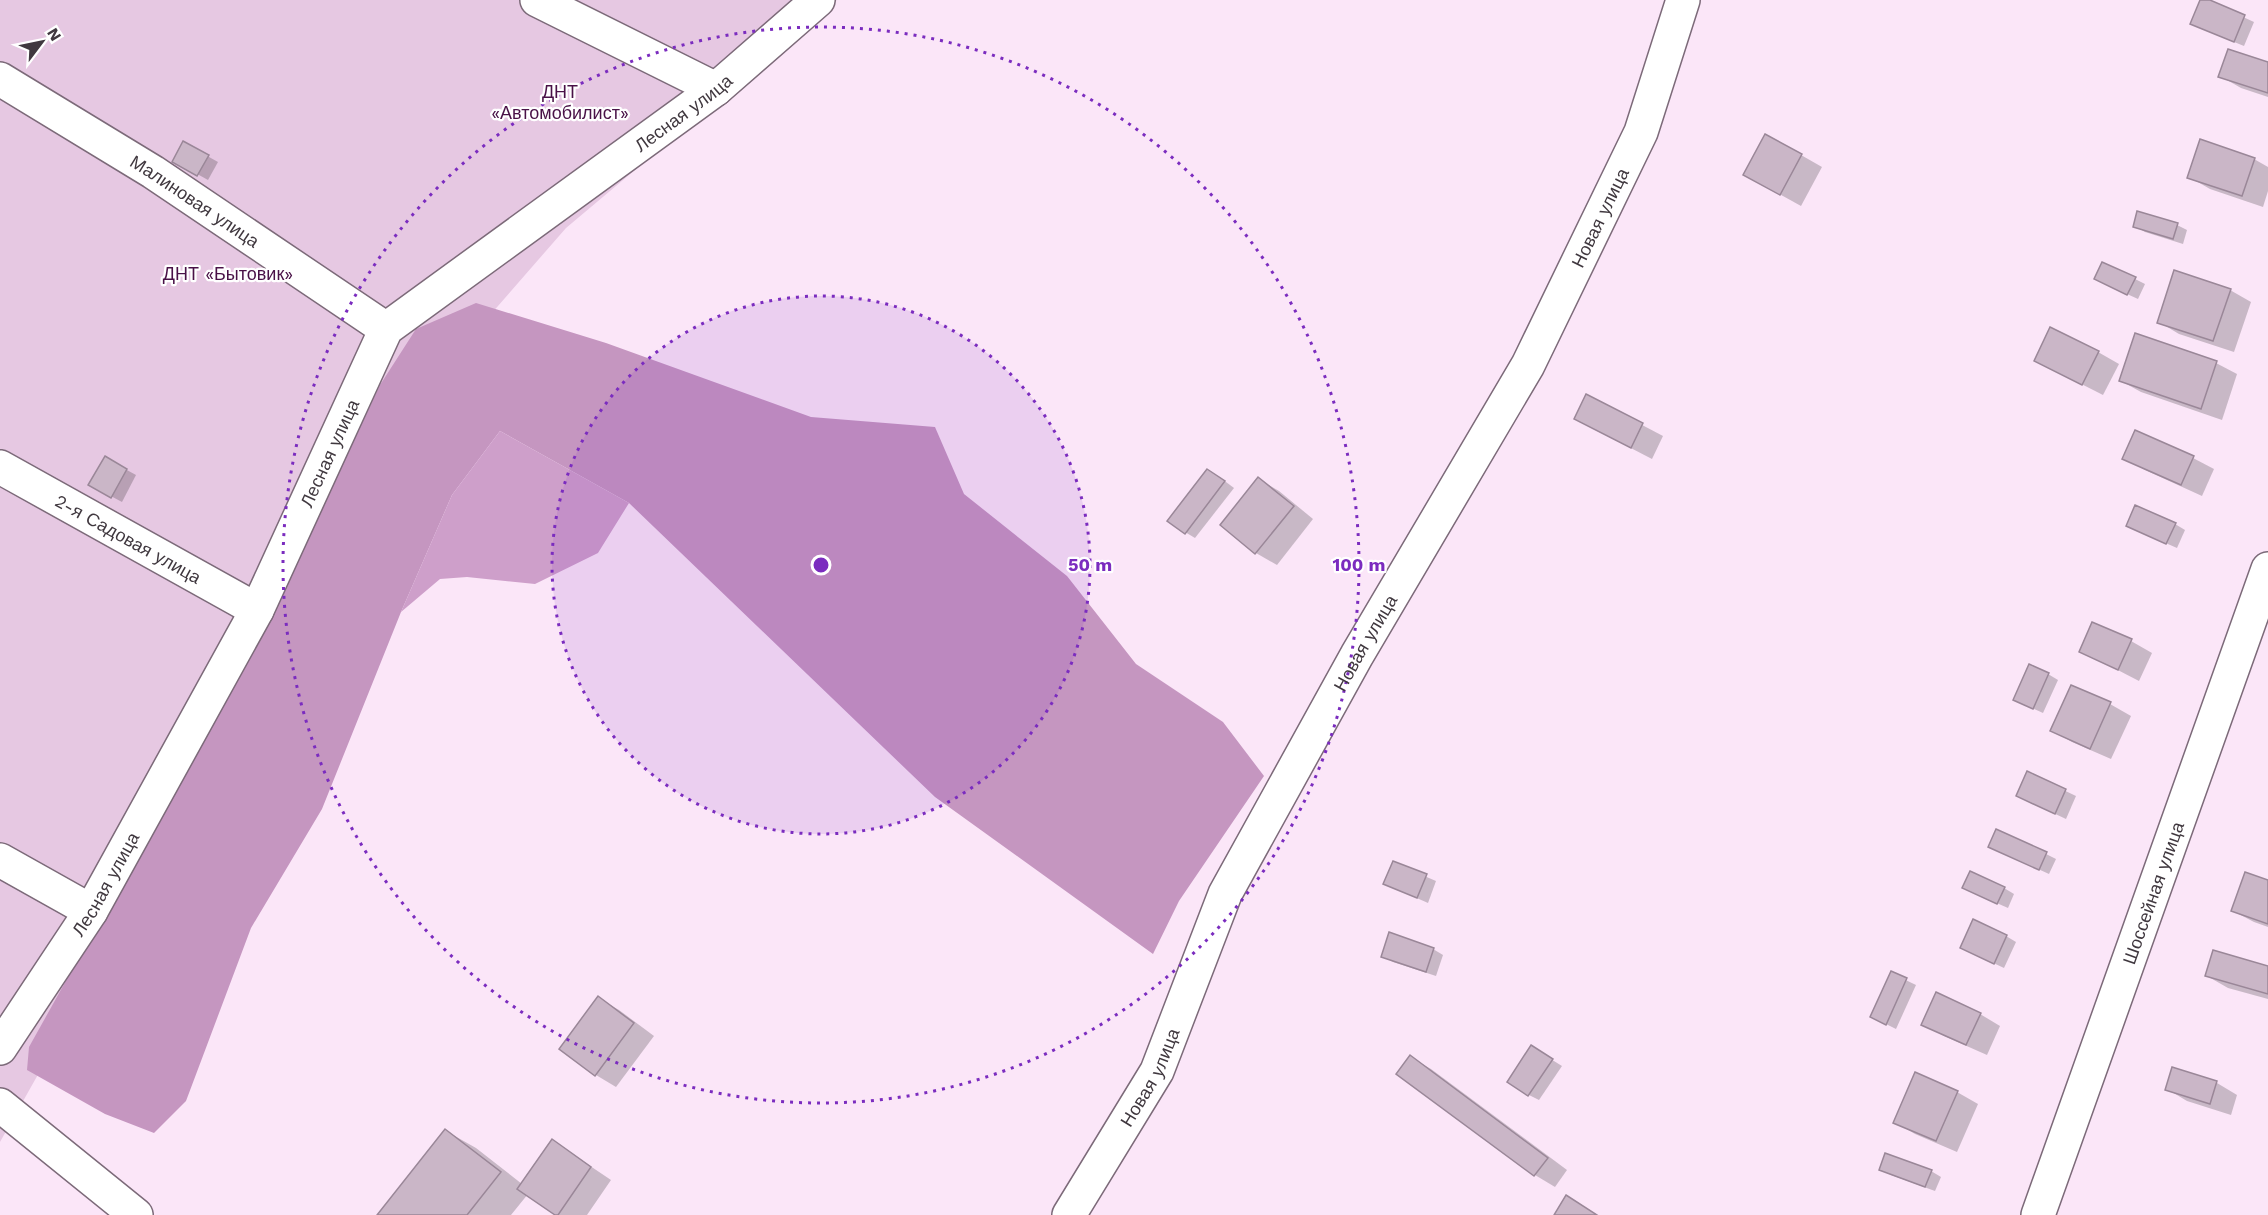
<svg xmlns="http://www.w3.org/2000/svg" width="2268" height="1215" font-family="'Work Sans',sans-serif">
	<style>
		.green { fill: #e6c8e2 }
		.forest { fill: #c596c0 }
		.water { fill: #ce9fca }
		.shadow { fill: #0003 }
		.building { fill: #cab6c7; stroke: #9a8798; stroke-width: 1.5 }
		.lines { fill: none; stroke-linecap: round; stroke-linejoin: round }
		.minor-casing { stroke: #7c6a79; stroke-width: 36 }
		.minor { stroke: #fff; stroke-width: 33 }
		.ring { fill: none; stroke: #7b2cbf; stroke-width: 3; stroke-dasharray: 3 6 }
		.labels { text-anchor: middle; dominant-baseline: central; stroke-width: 4.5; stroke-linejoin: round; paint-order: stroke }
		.park-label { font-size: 18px; fill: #491147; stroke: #fff }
		.street-label { font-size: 18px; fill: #40383f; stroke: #fff }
		.centre { fill: #7b2cbf; stroke: #fff; stroke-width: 3 }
		.ring-label { font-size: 18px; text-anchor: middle; font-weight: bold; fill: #7b2cbf; stroke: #fff; stroke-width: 4.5; stroke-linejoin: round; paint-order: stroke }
	</style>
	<rect width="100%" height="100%" fill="#fbe6f8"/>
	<polygon class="green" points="0,0 837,0 566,228 422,393 0,1142"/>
	<polygon class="forest" points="476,303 606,343 811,417 935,427 964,494 1067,576 1136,664 1223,722 1264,776 1179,901 1153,954 935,797 629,503 500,431 452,495 401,612 322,809 251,928 186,1101 154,1133 105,1114 27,1070 29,1047 279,599 380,385 416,329"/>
	<polygon class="water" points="500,431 629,503 598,553 535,584 467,577 440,579 401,612 452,495"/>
	<g class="shadow">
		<polygon points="2202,0 2206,0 2254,22 2244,46 2202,29"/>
		<polygon points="2268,64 2268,97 2241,88 2220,76"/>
		<polygon points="184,143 218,162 208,180 174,161"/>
		<polygon points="1801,155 1822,167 1801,206 1765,186"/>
		<polygon points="2254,159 2268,167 2268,191 2263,207 2210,189 2189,177"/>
		<polygon points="2177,225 2187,230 2183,244 2145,232 2135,226"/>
		<polygon points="2135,279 2145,284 2138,299 2105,284"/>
		<polygon points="2230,290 2251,302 2234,352 2179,334 2159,322"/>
		<polygon points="2098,352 2119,364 2103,395 2036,361"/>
		<polygon points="2216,363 2237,374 2222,420 2141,392 2121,381"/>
		<polygon points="1587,396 1663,436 1652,459 1596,430"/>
		<polygon points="105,458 136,475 122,502 90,485"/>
		<polygon points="2124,458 2193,458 2214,469 2202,496 2145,470"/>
		<polygon points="1218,476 1234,488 1195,538 1185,532"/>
		<polygon points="1258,479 1279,491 1313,519 1277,565 1256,553 1222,525"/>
		<polygon points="2175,524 2185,530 2177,548 2138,531"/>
		<polygon points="2093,624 2131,641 2152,653 2139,681 2081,651"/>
		<polygon points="2048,674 2058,680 2043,713 2025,705"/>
		<polygon points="2072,687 2110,704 2131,716 2111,759 2072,742 2052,730"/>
		<polygon points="2028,773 2076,796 2066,819 2028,801"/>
		<polygon points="2000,852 2046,854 2056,859 2049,874"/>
		<polygon points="1394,863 1436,881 1428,903 1385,884"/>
		<polygon points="2268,882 2268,927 2254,922 2233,911"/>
		<polygon points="2004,888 2014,894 2008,908 1974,893"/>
		<polygon points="2006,936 2016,942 2004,968 1972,953"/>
		<polygon points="1433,949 1443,955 1436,976 1393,962 1383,956"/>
		<polygon points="2268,967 2268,999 2228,988 2207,976"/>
		<polygon points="1891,973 1916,985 1896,1029 1882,1022"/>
		<polygon points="598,998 619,1010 654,1036 616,1087 596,1075"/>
		<polygon points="1980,1014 2000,1026 1987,1055 1944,1036 1923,1024"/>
		<polygon points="1541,1053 1562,1066 1539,1100 1529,1095"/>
		<polygon points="1410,1057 1431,1069 1567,1170 1555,1187 1535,1175 1398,1073"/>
		<polygon points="2173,1069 2217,1083 2237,1095 2231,1115 2187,1101 2167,1089"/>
		<polygon points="1957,1092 1978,1104 1957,1152 1915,1134 1895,1122"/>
		<polygon points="446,1131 476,1148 522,1184 553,1141 611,1180 587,1215 558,1215 528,1194 511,1215 379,1215"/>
		<polygon points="1881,1170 1931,1171 1941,1177 1935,1191 1891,1175"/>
	</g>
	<g class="building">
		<polygon points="2200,0 2210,0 2245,15 2234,42 2190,24"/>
		<polygon points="2228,49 2268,62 2268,93 2218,77"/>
		<polygon points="1765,134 1802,154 1780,195 1743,175"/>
		<polygon points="2200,139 2255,158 2242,196 2187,178"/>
		<polygon points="183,141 209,155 197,176 172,162"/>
		<polygon points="2137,211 2178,223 2173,239 2133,227"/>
		<polygon points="2102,262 2136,277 2127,295 2094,279"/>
		<polygon points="2174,270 2231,289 2213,341 2157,323"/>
		<polygon points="2050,327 2099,351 2082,385 2034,361"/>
		<polygon points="2135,333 2217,361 2201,409 2119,381"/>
		<polygon points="1586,394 1643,423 1631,448 1574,419"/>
		<polygon points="2135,430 2194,456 2181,485 2122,459"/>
		<polygon points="105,456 127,469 111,498 88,485"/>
		<polygon points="1207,469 1225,481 1185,534 1167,521"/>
		<polygon points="1258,477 1294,506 1255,554 1220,525"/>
		<polygon points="2135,505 2176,523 2166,544 2126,526"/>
		<polygon points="2092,622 2132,639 2118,670 2079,652"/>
		<polygon points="2029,664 2049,673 2033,709 2013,700"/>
		<polygon points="2071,685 2111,702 2090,749 2050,731"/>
		<polygon points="2027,771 2066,789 2055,814 2016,796"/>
		<polygon points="1996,829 2047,852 2039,870 1988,847"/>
		<polygon points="1393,861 1427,874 1417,898 1383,884"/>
		<polygon points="1970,871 2005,887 1997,904 1962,888"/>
		<polygon points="2245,872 2268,880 2268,924 2231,911"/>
		<polygon points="1973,919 2007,935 1994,964 1960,948"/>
		<polygon points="1389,932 1434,948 1426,972 1381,957"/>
		<polygon points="2213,950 2268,966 2268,994 2205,976"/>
		<polygon points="1891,971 1907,978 1886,1025 1870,1017"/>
		<polygon points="1936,992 1981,1013 1966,1045 1921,1025"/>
		<polygon points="598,996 634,1023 595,1076 559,1049"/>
		<polygon points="1531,1045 1553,1059 1528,1096 1507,1082"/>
		<polygon points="1410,1055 1548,1158 1534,1176 1396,1074"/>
		<polygon points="2172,1067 2217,1081 2210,1104 2165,1090"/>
		<polygon points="1915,1072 1958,1091 1936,1141 1893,1123"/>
		<polygon points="445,1129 501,1172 467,1215 377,1215"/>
		<polygon points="552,1139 591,1167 558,1215 555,1215 517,1189"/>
		<polygon points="1885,1153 1932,1170 1925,1187 1879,1170"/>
		<polygon points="1566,1195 1597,1215 1554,1215"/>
	</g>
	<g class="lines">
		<defs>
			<g id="minor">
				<polyline points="537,0 716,89"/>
				<path id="s1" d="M0 79 153 172 386 329"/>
				<path id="s2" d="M0 467 257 610"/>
				<polyline points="0,860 91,911"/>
				<path id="s3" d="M0 1048 91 911 257 610 386 329 716 89 818 0"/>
				<polyline points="0,1105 136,1215"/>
				<path id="s4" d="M1069 1215 1157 1071 1225 894 1357 655 1528 365 1641 132 1683 0"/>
				<path id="s5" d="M2038 1215 2268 569"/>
			</g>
		</defs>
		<use href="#minor" class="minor-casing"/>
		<use href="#minor" class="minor"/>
	</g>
	<circle cx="821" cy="565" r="269" fill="#7b2cbf" fill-opacity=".12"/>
	<g class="ring">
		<circle cx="821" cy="565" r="269"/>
		<circle cx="821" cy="565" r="538"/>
	</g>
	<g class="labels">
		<g class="park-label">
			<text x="560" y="91">ДНТ<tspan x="560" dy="21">«Автомобилист»</tspan></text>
			<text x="228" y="273">ДНТ «Бытовик»</text>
		</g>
		<g class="street-label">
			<text stroke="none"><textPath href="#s3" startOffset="1185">Лесная улица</textPath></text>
			<text stroke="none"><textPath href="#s1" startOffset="230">Малиновая улица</textPath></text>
			<text stroke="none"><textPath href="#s4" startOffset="1132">Новая улица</textPath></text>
			<text stroke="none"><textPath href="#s3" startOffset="681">Лесная улица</textPath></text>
			<text stroke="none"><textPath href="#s2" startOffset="147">2-я Садовая улица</textPath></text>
			<text stroke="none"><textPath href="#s4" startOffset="646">Новая улица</textPath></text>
			<text stroke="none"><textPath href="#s3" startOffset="195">Лесная улица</textPath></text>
			<text stroke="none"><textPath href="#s5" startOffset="342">Шоссейная улица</textPath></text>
			<text stroke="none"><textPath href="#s4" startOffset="160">Новая улица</textPath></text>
		</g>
	</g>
	<circle cx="821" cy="565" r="9" class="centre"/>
	<g class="ring-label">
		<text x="1090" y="571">50 m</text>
		<text x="1359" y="571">100 m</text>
	</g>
	<g transform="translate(42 42) rotate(58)" stroke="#ffffff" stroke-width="4.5" paint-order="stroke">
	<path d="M0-4.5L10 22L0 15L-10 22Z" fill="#40383f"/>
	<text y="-9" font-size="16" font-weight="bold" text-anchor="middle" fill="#40383f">N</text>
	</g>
</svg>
